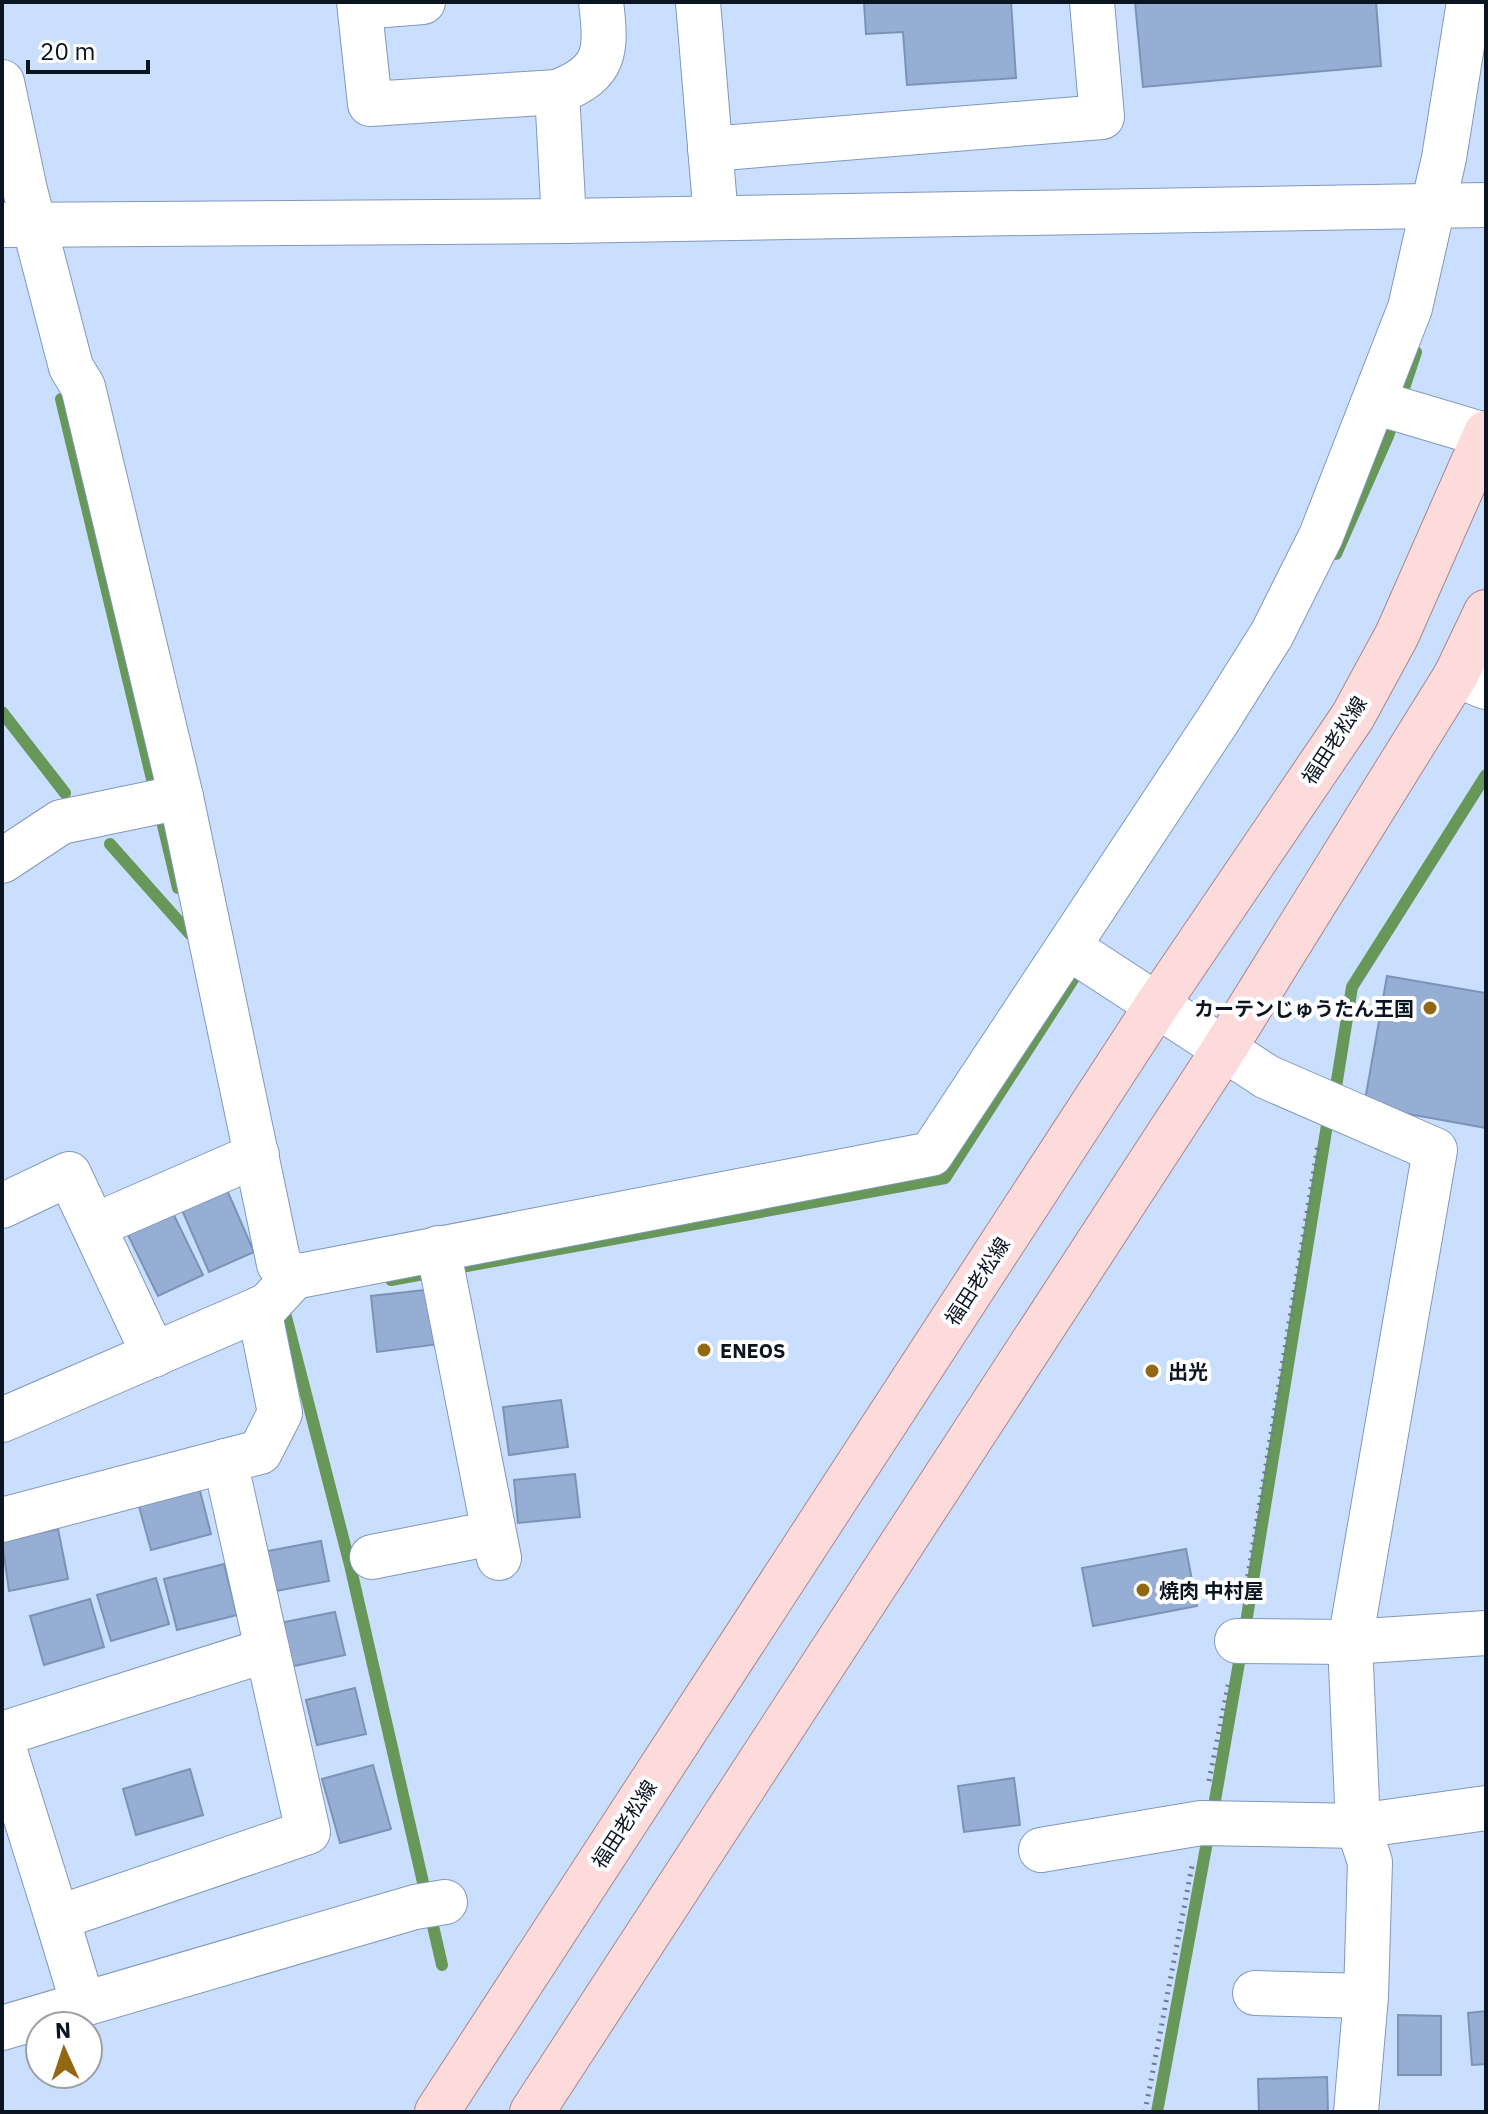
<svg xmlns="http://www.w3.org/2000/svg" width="1488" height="2114" font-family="'IBM Plex Sans','Noto Sans JP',sans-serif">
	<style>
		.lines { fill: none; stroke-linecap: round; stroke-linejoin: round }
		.stream { stroke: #679759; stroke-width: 12 }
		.building { fill: #96aed3; stroke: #7b93b6; stroke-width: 2 }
		.minor-casing { stroke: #8098bc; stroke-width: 46 }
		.major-casing { stroke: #a8868a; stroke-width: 46 }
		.path { stroke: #6b7a90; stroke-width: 5; stroke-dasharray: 2 6; stroke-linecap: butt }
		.minor { stroke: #fff; stroke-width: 44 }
		.major { stroke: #fedbdb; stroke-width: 44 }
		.poi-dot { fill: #926812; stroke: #fefefe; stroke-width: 3 }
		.labels { text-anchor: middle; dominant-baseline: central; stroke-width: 8; stroke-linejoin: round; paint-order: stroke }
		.street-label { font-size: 20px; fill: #0b1421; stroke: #fefefe }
		.poi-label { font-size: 20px; font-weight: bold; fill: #0b1421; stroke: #fefefe; text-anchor: start }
	</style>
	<rect width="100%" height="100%" fill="#cadffe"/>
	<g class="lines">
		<g class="stream">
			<polyline points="61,399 178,888"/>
			<polyline points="1336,554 1388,436 1416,352"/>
			<polyline points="2,712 65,793"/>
			<polyline points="110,844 190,934"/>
			<polyline points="1335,1093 1352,987 1486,775"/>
			<polyline points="391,1280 945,1178 1083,964"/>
			<polyline points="285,1313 350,1565 442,1965"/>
			<polyline points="1245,1629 1327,1125"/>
			<polyline points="1214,1806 1240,1657"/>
			<polyline points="1157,2112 1207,1842"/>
		</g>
	</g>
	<g class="building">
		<polygon points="864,2 1011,2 1016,78 907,85 903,32 866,34"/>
		<polygon points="1135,2 1376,2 1381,66 1143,87"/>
		<polygon points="1387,976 1486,993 1486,1128 1364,1106"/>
		<polygon points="227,1190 254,1252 209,1272 182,1210"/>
		<polygon points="170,1207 203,1275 158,1296 125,1229"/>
		<polygon points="433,1289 440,1344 377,1352 371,1296"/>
		<polygon points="561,1400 568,1447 509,1455 503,1407"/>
		<polygon points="575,1474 580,1517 518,1523 514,1480"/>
		<polygon points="198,1483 211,1534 151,1550 137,1499"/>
		<polygon points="58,1529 68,1579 9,1591 2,1541"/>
		<polygon points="321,1541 329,1581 265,1593 257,1553"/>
		<polygon points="1186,1549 1197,1606 1093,1626 1082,1568"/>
		<polygon points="224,1564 237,1615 177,1630 164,1579"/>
		<polygon points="156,1578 169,1624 111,1641 97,1595"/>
		<polygon points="90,1599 104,1647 44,1665 30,1616"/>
		<polygon points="335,1612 345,1655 285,1668 275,1624"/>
		<polygon points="355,1688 366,1734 317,1745 306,1700"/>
		<polygon points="373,1765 391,1829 340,1843 322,1779"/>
		<polygon points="190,1769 203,1815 136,1835 123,1789"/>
		<polygon points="1014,1778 1020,1825 964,1832 958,1786"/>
		<polygon points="1486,2011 1486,2064 1472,2065 1468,2013"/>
		<polygon points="1398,2015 1441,2016 1441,2075 1398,2075"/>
		<polygon points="1327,2077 1328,2112 1259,2112 1258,2079"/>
	</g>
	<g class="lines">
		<defs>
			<g id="minor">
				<path d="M359 2 370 104 557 92C607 73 607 51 601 2"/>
				<polyline points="698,2 716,218"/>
				<polyline points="360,7 423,2"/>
				<polyline points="2,82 25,190 71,367 83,387 181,797 279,1264 294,1277"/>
				<polyline points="557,92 564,221"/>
				<polyline points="710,149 1102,117 1092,2"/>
				<polyline points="2,225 564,221 1486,205"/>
				<polyline points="1374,402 1485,435"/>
				<polyline points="1456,675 1486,687"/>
				<polyline points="2,861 61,822 181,797"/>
				<polyline points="1068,947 1267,1077 1435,1150 1350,1642 1358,1826 1370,1862 1366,1996 1356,2112"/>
				<polyline points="2,1206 69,1174 154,1355"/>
				<polyline points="112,1218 257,1155"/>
				<polyline points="438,1248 499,1558"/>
				<polyline points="2,1420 259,1309 269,1304 294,1277 931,1154 1218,720 1272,634 1321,536 1410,308 1444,158 1469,2"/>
				<polyline points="2,1520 260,1452 280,1413 259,1309"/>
				<polyline points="372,1557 493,1533"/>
				<polyline points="1237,1641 1350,1642 1486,1633"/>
				<polyline points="2,1734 267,1650"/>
				<polyline points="2,1742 57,1918 308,1832 225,1461"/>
				<polyline points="1041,1850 1201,1823 1358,1826 1486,1808"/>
				<polyline points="57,1918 83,2004"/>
				<polyline points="1255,1993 1366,1996"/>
				<polyline points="2,2028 415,1907 445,1902"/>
			</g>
			<g id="major">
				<polyline points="437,2112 1157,1005 1353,716 1397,635 1486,433"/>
				<polyline points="532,2112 1224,1049 1456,675 1486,612"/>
			</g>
		</defs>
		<use href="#minor" class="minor-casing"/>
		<use href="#major" class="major-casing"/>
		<g class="path">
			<polyline points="1244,1600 1318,1145"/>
			<polyline points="1209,1781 1229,1681"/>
			<polyline points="1145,2112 1192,1866"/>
		</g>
		<use href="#minor" class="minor"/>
		<use href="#major" class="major"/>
	</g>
	<g class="poi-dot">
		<circle cx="1430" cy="1008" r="8"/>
		<circle cx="704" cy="1350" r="8"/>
		<circle cx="1152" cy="1371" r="8"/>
		<circle cx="1143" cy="1590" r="8"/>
	</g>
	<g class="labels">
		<g class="street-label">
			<text transform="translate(1334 740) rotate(-57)">福田老松線</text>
			<text transform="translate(977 1281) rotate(-57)">福田老松線</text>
			<text transform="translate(624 1824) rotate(-57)">福田老松線</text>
		</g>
		<g class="poi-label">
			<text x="1414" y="1008" text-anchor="end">カーテンじゅうたん王国</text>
			<text x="720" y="1350">ENEOS</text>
			<text x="1168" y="1371">出光</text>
			<text x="1159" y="1590">焼肉 中村屋</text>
		</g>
	</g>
	<rect width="1488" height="2114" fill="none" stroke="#0b1421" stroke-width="8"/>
	<g transform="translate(64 2050) rotate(357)"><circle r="38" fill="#fefefe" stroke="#9da0a6" stroke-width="2"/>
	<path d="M0-6L14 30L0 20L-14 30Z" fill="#926812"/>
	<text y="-12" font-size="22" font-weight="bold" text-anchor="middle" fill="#0b1421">N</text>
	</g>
	<path d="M28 60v12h120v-12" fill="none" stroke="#0b1421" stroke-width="4"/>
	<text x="40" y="60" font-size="24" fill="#0b1421" stroke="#fefefe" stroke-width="6" paint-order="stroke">20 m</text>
</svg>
